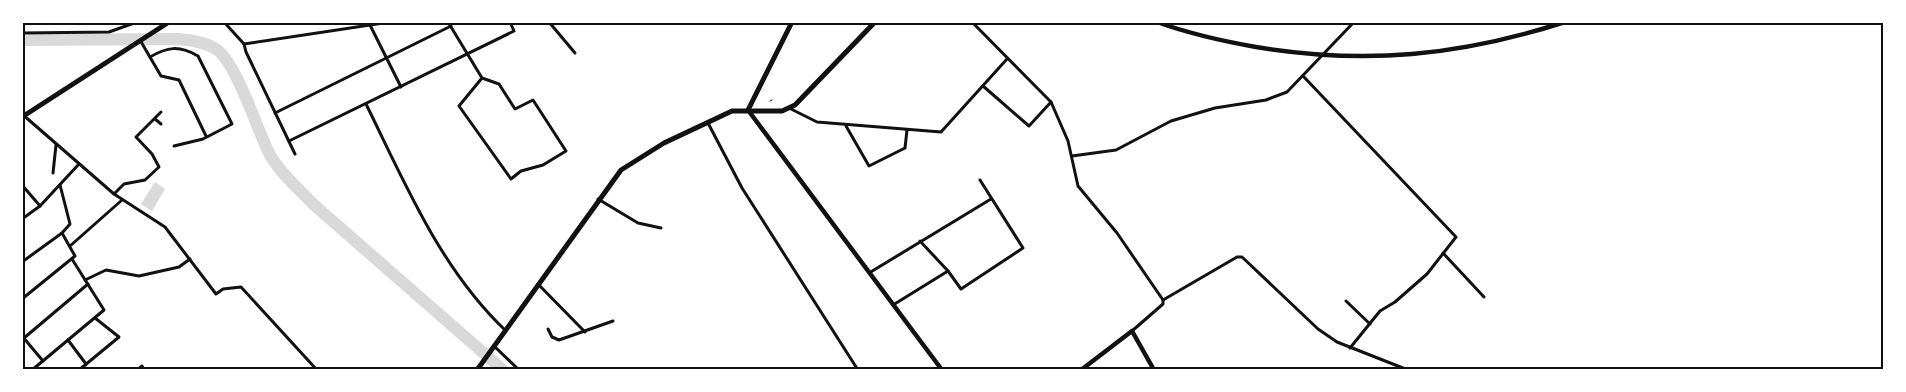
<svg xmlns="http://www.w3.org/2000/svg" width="1906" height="392" font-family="Montserrat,sans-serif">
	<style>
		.water { fill: #d9d9d9 }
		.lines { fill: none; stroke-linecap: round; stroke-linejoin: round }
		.river { stroke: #d9d9d9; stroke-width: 12 }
		.path { stroke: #111; stroke-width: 1 }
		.minor { stroke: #111; stroke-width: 3 }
		.tertiary { stroke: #111; stroke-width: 4.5 }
		.secondary { stroke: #111; stroke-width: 4.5 }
		.primary { stroke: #111; stroke-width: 5 }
		.neatline { fill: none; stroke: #111; stroke-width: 2 }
	</style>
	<rect width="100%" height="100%" fill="#fff"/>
	<polygon class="water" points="155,182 165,189 152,211 141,204"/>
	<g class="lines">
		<path class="river" d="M22 40 179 39C192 40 205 42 216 49 237 63 257 130 270 155 281 174 299 189 313 204L503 370"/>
		<polyline class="path" points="770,101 772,100"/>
		<g class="minor">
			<polyline points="224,22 244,44 246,52 295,154"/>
			<polyline points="448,22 482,78 499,84 515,109 533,100 566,151 543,165 521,171 511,179 459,106 482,78"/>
			<polyline points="549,22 575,53"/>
			<polyline points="972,22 1051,102 1068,141 1078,186 1117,233 1163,300 1163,304 1132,331"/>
			<polyline points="370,25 401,87"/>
			<polyline points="22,33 109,32 137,22"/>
			<polyline points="140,40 161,76 179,80 206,136"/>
			<polyline points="244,44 390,22"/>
			<path d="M150 57C167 47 179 45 198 56L232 124 203 139 174 146"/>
			<polyline points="1304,77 1456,237 1427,274 1395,302 1380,311 1350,348"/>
			<polyline points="983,86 1029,126 1051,102"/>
			<path d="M366 104C405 183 440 268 505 330"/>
			<polyline points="789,108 817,122 941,132 1007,59"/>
			<polyline points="275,113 451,26"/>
			<polyline points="22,114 114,194 165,227 216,294 223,289 241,287 317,370"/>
			<polyline points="155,119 161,124"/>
			<polyline points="708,123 742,188 858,370"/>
			<polyline points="846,126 869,166 905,148 907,130"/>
			<polyline points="289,141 514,31 510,22"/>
			<polyline points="1072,156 1116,150 1171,121 1215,108 1266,100 1287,92 1354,22"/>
			<polyline points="53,173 56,145"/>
			<polyline points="22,185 40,206"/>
			<polyline points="114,194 124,184 145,180 159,167 152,154 136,137 161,112"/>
			<polyline points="598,199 638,223 661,228"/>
			<polyline points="22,219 40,206 79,164"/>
			<polyline points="920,241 948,271 961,289 1023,248 980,180"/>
			<polyline points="70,246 122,200"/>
			<polyline points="1443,253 1484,297"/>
			<polyline points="22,262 62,233 70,224 60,185"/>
			<polyline points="869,273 991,199"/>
			<polyline points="85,280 106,270 139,276 179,267 190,259"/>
			<polyline points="538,284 585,332"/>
			<polyline points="22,299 75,256 62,233"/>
			<polyline points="1163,300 1237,257 1242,257 1318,329 1337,342 1408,370"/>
			<polyline points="1346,301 1370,324"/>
			<polyline points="893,305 948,271"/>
			<polyline points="548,329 552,337 559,340 613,321"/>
			<polyline points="22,336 43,361"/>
			<polyline points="24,338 88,284"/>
			<polyline points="68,340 86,364"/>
			<polyline points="494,346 519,370"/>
			<polyline points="32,370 104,310 72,259"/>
			<polyline points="79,370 119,337 95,318"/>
			<polyline points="137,370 142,366 144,370"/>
		</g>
		<path class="tertiary" d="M1157 22C1190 34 1222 41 1256 47 1366 65 1459 56 1565 22"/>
		<g class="secondary">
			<polyline points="748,110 942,370"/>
			<polyline points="1081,370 1132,331 1154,370"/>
		</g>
		<g class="primary">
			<polyline points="748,110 792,22"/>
			<polyline points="22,117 169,22"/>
			<polyline points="477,370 621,170 664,143 732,111 782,111 795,105 875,22"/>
		</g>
	</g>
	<rect width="1906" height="392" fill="none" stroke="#ffffff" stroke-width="48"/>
	<rect x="24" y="24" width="1858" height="344" class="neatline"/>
</svg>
